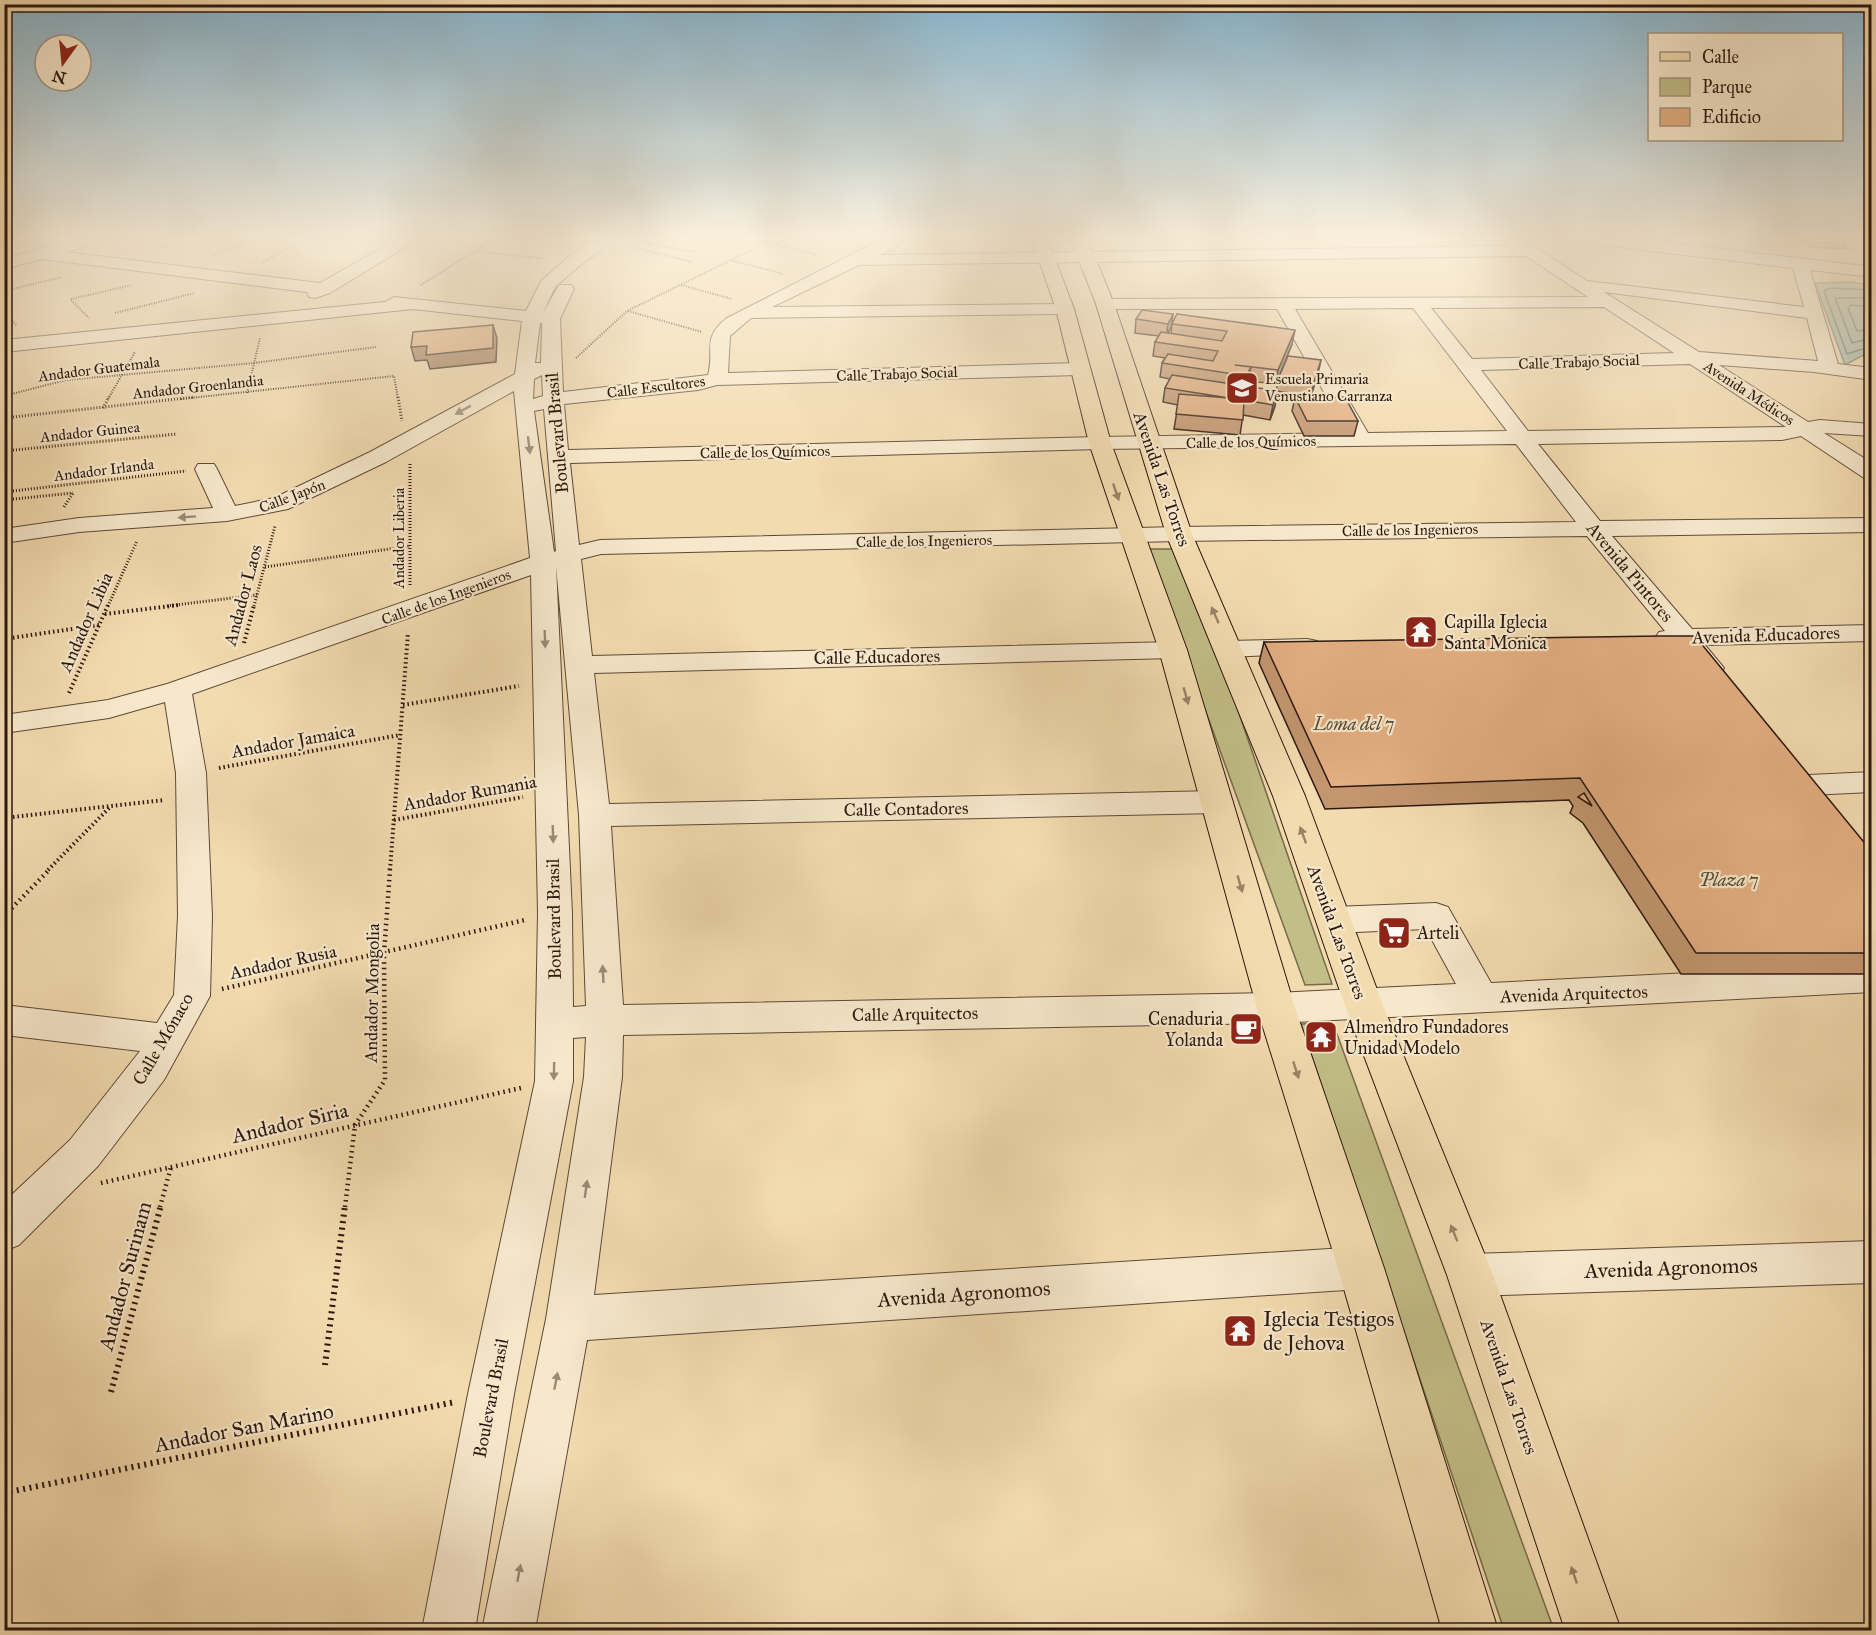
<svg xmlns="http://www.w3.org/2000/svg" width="1876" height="1635" font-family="'IM FELL Great Primer',serif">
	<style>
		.green { fill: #c2be87; stroke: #766b4b; stroke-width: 1.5 }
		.water { fill: #9bbbaf; stroke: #6e7a6f; stroke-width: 1.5 }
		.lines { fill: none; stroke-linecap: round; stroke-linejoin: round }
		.shore { stroke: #636a5f; stroke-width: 1.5 }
		.minor-casing { stroke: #5d4937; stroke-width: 2 }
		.major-casing { stroke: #2b180f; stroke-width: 2 }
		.path-far4 { stroke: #2b180f; stroke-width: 2; stroke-dasharray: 1 1.5; stroke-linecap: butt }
		.path-far3 { stroke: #2b180f; stroke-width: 3; stroke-dasharray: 1 2; stroke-linecap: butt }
		.path-far2 { stroke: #2b180f; stroke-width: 4; stroke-dasharray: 1.5 3; stroke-linecap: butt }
		.path-far1 { stroke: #2b180f; stroke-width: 4.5; stroke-dasharray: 1.5 4; stroke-linecap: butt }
		.path { stroke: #2b180f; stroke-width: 6; stroke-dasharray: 2 4.5; stroke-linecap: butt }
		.minor { fill: #f7e8cc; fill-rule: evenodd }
		.major { fill: #f3dbb0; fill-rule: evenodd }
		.wall { fill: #c3966f; stroke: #2b180f; stroke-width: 1.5 }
		.shaded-wall { fill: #9f7a5a; stroke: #2b180f; stroke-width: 1.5 }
		.building { fill: #e3ae81; stroke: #2b180f; stroke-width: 1.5 }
		.oneway { fill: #9b8a77 }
		.oneway2 { fill: #998368 }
		.labels { text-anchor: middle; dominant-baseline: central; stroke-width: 4.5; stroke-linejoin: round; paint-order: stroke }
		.far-street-label { font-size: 15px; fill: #2b180f; stroke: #f7e8cc }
		.far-poi-label { font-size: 15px; fill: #2b180f; stroke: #f7e8cc; text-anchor: start }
		.street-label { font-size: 18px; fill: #2b180f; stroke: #f7e8cc }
		.poi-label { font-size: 18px; fill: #2b180f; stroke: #f7e8cc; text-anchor: start }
		.park-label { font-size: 18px; font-style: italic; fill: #584a33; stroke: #f7e8cc }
		.near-street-label { font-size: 21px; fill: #2b180f; stroke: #f7e8cc }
		.near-poi-label { font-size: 21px; fill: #2b180f; stroke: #f7e8cc; text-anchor: start }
	</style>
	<rect width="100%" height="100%" fill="#f3dbb0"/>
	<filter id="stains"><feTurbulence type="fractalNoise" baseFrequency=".00333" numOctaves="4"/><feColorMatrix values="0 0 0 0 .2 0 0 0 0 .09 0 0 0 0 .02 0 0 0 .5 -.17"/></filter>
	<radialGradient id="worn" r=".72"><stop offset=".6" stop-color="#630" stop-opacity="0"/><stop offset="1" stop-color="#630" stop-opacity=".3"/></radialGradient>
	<g class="green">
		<polygon points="1147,549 1179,549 1221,661 1332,984 1305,985"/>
		<polygon points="1333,1023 1554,1630 1504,1630 1301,1024"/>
	</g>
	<polygon class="water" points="1850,282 1871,285 1871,351 1845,365 1815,283"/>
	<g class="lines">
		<g class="shore">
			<polyline points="1872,290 1831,288 1824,291 1847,354 1872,346"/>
			<polyline points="1872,298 1835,298 1852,343 1872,338"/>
			<polyline points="1872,307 1851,305 1848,308 1857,331 1872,329"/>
		</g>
		<defs>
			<g id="minor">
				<polygon points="90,235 118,235 116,238 65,252 320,283 405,235 425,235 330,293 315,298 309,297 307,292 42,259 4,269 4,259"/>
				<path d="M602 235H621L579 266 555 287 543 313 559 285H571L574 289 560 319 563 392 708 375C715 350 701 338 727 318L890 235H909L895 247 880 255 1511 246 1504 240 1513 235 1537 248 1587 281 1804 307 1793 268 1560 240 1552 235H1604L1872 267V277L1810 270 1838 364 1872 368V380L1814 372 1719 365 1808 422 1820 420 1872 424V436L1824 433 1872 463V480L1864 478 1801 436 1782 440 1538 444 1600 521 1872 518V532L1612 536 1692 629 1872 625V641L1705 645 1724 668 1720 674C1698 679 1690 661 1677 646L1659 644 1655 638 1659 632 1665 631 1587 536 1179 541 601 554 581 559 592 656 1173 642 1183 644 1187 650 1183 656 1173 658 594 673 609 804 1217 791 1228 794 1233 802 1228 810 1217 813 611 826 623 1005 1276 993 1456 984 1426 929 1333 933 1321 929 1316 920 1321 911 1333 907 1436 903 1448 907 1491 983 1872 964V992L1276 1023 623 1035 622 1077 594 1295 1361 1247 1376 1253 1383 1268 1376 1283 1361 1289 587 1340 535 1630H482L546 1319 584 1077 586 1037 573 1038V1081L514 1394 475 1630H422L468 1394 535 1081 538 913 531 575 192 694 206 773 212 916 210 996 164 1080 98 1166 19 1245 4 1251V1202L70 1140 140 1051 4 1035V1005L157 1023 174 995 178 916 176 773 165 702 109 718 4 733V715L108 700 167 684 530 558 514 391 386 462 288 509 227 521 79 532 4 543V529L79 518 213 508 195 469 198 464H214L217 469 235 506 274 498 370 452 515 374 522 321 413 309 4 352V340L385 302 394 297 526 311 541 281 567 258ZM1526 256 1588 297 1105 299 1096 304 1105 309H1277L1347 433 1100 437 568 450 564 404 698 390 717 385 1078 375 1088 369 1078 363 728 373 730 336 751 318 1065 314 1074 309 1065 304 772 307 859 265ZM1604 292 1807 318 1818 361 1699 352ZM1604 307 1674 353 1472 359 1431 308ZM1413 308 1507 431 1368 433 1295 309ZM540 323H542L541 363H535ZM1690 364 1786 427 1528 431 1481 370ZM542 375 543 396 533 399 534 379ZM544 409 556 551 554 552 534 411ZM1516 444 1576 522 1179 527 600 540 579 545 570 463 1100 449ZM556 566 579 815 586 1006 573 1007 572 913Z"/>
				<polygon points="1832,235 1848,235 1855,245 1853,248 1841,248"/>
				<polygon points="1307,639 1317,641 1320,647 1317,653 1229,657 1219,655 1216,649 1219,643 1229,641"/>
				<polygon points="1872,772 1872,792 1809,795 1798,792 1794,785 1798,778 1809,775"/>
				<polygon points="1872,1241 1872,1283 1470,1296 1455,1290 1448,1275 1455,1260 1470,1254"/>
			</g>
			<g id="major">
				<polygon points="1030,235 1046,235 1074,309 1111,443 1187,650 1295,1008 1384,1268 1498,1630 1442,1630 1338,1268 1257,1008 1159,650 1089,443 1056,309"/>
				<polygon points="1069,235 1086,235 1114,304 1192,534 1305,796 1382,1003 1493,1275 1621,1630 1565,1630 1447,1275 1344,1003 1273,796 1166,534 1096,304"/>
			</g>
		</defs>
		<use href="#minor" class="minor-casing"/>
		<use href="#major" class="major-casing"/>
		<g class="path-far4">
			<polyline points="462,235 494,239"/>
			<polyline points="757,240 817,255"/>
			<polyline points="775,245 795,235"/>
			<polyline points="633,247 641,242 695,252"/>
			<polyline points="633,247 692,262"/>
			<polyline points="161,248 198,235"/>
			<polyline points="476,251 546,259"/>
			<polyline points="212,255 269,235"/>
			<polyline points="733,261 784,274"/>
			<polyline points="263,262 312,235"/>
			<polyline points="421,285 500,235"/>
			<polyline points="681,285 732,299"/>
			<polyline points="4,291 62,277"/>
			<polyline points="71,299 132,285"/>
			<polyline points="71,300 89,318"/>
			<polyline points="4,311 17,326"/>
			<polyline points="628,311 702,332"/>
			<polyline points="115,313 195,293"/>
			<polyline points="576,358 627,311 782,235"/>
			<polyline points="247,393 260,338"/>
			<polyline points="4,396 66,380 254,363 376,347"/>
			<polyline points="108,399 135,352"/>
			<polyline points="181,399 394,376 398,399"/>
		</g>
		<g class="path-far3">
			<polyline points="398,397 402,421"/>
			<polyline points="103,408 109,397"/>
			<polyline points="4,418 195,397"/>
			<polyline points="4,451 177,434"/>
			<polyline points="410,464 410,587"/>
			<polyline points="4,492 186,471"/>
			<polyline points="4,500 73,493"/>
			<polyline points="64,507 73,493"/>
			<polyline points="265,567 410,546"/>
			<polyline points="108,606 137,541"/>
			<polyline points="167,606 257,595"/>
			<polyline points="254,606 275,526"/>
		</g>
		<g class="path-far2">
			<polyline points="105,614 179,605"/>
			<polyline points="4,639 99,625"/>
			<polyline points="244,643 254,605"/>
			<polyline points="69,693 108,605"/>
			<polyline points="403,705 519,686"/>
			<polyline points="219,768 400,735"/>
			<polyline points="4,818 165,800"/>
			<polyline points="394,820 523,797"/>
			<polyline points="48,870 110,807"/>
			<polyline points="390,870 408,633"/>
		</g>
		<g class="path-far1">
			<polyline points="4,916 50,869"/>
			<polyline points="222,989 525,920"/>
			<polyline points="101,1183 521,1088"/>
			<polyline points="160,1207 171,1167"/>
			<polyline points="345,1207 355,1125 385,1080 384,954 390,869"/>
		</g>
		<g class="path">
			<polyline points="325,1365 345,1205"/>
			<polyline points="111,1392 161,1205"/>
			<polyline points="4,1493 455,1402"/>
		</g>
		<use href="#minor" class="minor"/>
		<use href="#major" class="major"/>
	</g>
	<g class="wall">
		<polygon points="1807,237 1846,245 1844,249 1810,247 1805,241"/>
		<polygon points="1173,314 1171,327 1168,333 1171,334 1172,324 1177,314 1292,344 1276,384 1248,381 1246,387 1275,406 1270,420 1243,415 1240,435 1174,429 1178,405 1163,402 1165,388 1170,379 1160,377 1162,363 1165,358 1153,356 1155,342 1159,336 1135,333 1136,319"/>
		<polygon points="1321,360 1311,396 1276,391 1279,377"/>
		<polygon points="1295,397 1358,421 1354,436 1304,436 1292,411"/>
		<polygon points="1264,642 1872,852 1872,974 1681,974 1583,823 1570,813 1573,806 1569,800 1325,809 1259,663"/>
	</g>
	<g class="shaded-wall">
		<polygon points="1173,314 1171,327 1166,337 1168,324"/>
		<polygon points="493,325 497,338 496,362 430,369 427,360 415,361 411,347"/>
		<polygon points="1295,330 1292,344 1276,384 1278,370"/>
		<polygon points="1321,360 1318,374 1311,396 1314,382"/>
		<polygon points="1251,367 1248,381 1244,391 1246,376"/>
		<polygon points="1278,391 1275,406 1270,420 1273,405"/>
	</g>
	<g class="building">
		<polygon points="1807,237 1842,239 1846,245 1812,242"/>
		<polygon points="1142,310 1173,314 1168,324 1136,319"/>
		<polygon points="1177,314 1295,330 1278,370 1235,365 1251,367 1246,376 1162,363 1168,354 1213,361 1218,351 1155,342 1161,332 1222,341 1227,331 1172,324"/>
		<polygon points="493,325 493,348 426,355 427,346 411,347 413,332"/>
		<polygon points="1288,356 1321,360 1314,382 1279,377"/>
		<polygon points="1172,375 1278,391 1273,405 1244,400 1243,420 1176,414 1179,394 1229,398 1165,388"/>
		<polygon points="1295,397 1345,397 1358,421 1307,421"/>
		<polygon points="1660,636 1695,636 1872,852 1872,953 1696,953 1580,778 1331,787 1264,642"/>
		<polygon points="1584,793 1592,806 1578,797"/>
	</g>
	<defs><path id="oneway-solid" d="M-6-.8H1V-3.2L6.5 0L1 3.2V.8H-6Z" transform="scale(1.5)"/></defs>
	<g class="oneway">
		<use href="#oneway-solid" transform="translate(463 410) rotate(151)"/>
		<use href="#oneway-solid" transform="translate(529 445) rotate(83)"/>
		<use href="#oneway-solid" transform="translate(187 517) rotate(176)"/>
		<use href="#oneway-solid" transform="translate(545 639) rotate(88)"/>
		<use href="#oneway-solid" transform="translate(553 834) rotate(88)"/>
		<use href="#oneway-solid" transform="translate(603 974) rotate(-93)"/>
		<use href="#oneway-solid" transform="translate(554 1071) rotate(91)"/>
		<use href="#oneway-solid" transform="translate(586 1189) rotate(-82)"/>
		<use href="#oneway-solid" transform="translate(556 1381) rotate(-79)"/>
		<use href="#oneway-solid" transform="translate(519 1573) rotate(-79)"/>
	</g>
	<g class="oneway2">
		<use href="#oneway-solid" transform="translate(1116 492) rotate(71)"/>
		<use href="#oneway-solid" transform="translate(1215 615) rotate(-114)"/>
		<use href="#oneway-solid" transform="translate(1186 696) rotate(74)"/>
		<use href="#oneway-solid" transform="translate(1303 835) rotate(-110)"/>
		<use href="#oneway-solid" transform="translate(1240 884) rotate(74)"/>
		<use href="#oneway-solid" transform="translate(1296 1070) rotate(72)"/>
		<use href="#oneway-solid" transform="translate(1454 1233) rotate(-112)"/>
		<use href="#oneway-solid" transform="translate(1574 1575) rotate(-109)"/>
	</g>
	<linearGradient id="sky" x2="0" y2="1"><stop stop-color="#89b7d1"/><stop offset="0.51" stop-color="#faefdb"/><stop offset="1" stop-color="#faefdb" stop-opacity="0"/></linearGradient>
	<rect width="1876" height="464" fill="url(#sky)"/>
	<defs>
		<symbol id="school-square" viewBox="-11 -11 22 22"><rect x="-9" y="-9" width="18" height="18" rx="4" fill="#8f2418" stroke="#f7e8cc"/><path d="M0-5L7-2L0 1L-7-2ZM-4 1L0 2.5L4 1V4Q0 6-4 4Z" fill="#fff"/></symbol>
		<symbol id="temple-square" viewBox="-11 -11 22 22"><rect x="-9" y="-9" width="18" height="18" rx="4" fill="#8f2418" stroke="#f7e8cc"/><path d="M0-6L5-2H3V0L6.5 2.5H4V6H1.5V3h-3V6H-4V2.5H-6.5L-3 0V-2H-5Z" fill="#fff"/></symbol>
		<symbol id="supermarket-square" viewBox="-11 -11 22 22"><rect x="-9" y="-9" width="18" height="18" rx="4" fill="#8f2418" stroke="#f7e8cc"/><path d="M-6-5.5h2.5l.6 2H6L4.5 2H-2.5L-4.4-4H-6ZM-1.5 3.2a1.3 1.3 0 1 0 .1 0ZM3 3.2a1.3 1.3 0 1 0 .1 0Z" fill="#fff"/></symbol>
		<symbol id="cafe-square" viewBox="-11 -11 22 22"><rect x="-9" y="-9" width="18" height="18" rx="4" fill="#8f2418" stroke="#f7e8cc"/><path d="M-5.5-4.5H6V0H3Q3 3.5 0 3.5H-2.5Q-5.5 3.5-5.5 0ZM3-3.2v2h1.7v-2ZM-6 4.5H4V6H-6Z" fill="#fff"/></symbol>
	</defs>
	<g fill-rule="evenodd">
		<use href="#school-square" x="1223" y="369" width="38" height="38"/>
		<use href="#temple-square" x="1402" y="613" width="38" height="38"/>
		<use href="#supermarket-square" x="1375" y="914" width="38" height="38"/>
		<use href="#cafe-square" x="1227" y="1010" width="38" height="38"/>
		<use href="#temple-square" x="1302" y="1018" width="38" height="38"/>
		<use href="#temple-square" x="1221" y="1312" width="38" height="38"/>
	</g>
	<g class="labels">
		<g class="far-street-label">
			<text transform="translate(1579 362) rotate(-2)">Calle Trabajo Social</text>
			<text transform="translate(99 369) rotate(-7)">Andador Guatemala</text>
			<text transform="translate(897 374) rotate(-2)">Calle Trabajo Social</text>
			<text transform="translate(198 387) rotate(-6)">Andador Groenlandia</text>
			<text transform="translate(656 387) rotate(-7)">Calle Escultores</text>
			<text transform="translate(1749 393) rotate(33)">Avenida Médicos</text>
			<text transform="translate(90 432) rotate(-6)">Andador Guinea</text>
			<text transform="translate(1251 442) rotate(-1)">Calle de los Químicos</text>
			<text transform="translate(765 452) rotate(-1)">Calle de los Químicos</text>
			<text transform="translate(104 470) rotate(-7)">Andador Irlanda</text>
			<text transform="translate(292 496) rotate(-21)">Calle Japón</text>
			<text transform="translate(1410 530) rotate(-1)">Calle de los Ingenieros</text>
			<text transform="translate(399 538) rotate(-90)">Andador Liberia</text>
			<text transform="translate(924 541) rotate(-1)">Calle de los Ingenieros</text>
			<text transform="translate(446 597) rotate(-20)">Calle de los Ingenieros</text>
		</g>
		<g class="far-poi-label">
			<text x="1265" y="379">Escuela Primaria<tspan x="1265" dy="17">Venustiano Carranza</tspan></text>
		</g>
		<g class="street-label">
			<text transform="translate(557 433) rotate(-95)">Boulevard Brasil</text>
			<text transform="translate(1162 479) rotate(71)">Avenida Las Torres</text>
			<text transform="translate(1630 572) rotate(50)">Avenida Pintores</text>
			<text transform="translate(243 595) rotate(-75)">Andador Laos</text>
			<text transform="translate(86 622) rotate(-66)">Andador Libia</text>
			<text transform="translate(1766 635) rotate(-2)">Avenida Educadores</text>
			<text transform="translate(877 657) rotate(-1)">Calle Educadores</text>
			<text transform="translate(293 741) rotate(-10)">Andador Jamaica</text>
			<text transform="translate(470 793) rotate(-10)">Andador Rumania</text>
			<text transform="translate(906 809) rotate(-1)">Calle Contadores</text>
			<text transform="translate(554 919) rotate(-91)">Boulevard Brasil</text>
			<text transform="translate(1337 932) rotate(70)">Avenida Las Torres</text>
			<text transform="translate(283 962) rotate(-12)">Andador Rusia</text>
			<text transform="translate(372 993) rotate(-89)">Andador Mongolia</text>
			<text transform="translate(1574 994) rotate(-2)">Avenida Arquitectos</text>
			<text transform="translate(915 1014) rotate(-1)">Calle Arquitectos</text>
			<text transform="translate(163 1039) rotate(-60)">Calle Mónaco</text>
			<text transform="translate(1509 1387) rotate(71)">Avenida Las Torres</text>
			<text transform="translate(491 1398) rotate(-79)">Boulevard Brasil</text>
		</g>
		<g class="poi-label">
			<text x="1444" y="622">Capilla Iglecia<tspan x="1444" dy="21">Santa Monica</tspan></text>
			<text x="1417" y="933">Arteli</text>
			<text x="1223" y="1019" text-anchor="end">Cenaduria<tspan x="1223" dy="21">Yolanda</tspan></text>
			<text x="1344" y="1027">Almendro Fundadores<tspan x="1344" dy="21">Unidad Modelo</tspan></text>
		</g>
		<g class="park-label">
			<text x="1354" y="724">Loma del 7</text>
			<text x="1729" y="880">Plaza 7</text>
		</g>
		<g class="near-street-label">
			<text transform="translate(290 1123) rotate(-13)">Andador Siria</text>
			<text transform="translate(1671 1268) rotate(-2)">Avenida Agronomos</text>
			<text transform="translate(125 1276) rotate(-75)">Andador Surinam</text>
			<text transform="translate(964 1294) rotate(-4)">Avenida Agronomos</text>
			<text transform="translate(244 1428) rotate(-11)">Andador San Marino</text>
		</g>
		<g class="near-poi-label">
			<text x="1263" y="1319">Iglecia Testigos<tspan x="1263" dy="24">de Jehova</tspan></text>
		</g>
	</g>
	<rect width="1876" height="1635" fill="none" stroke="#f3dbb0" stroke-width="24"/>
	<rect x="6" y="6" width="1864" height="1623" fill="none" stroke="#2b180f" stroke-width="3"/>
	<rect x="12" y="12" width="1852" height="1611" fill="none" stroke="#2b180f" stroke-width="1.5"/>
	<rect x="1648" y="33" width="195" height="108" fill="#f7e8cc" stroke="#a59580" stroke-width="1.5"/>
	<rect x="1660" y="52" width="30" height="9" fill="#f3dbb0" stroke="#a59580" stroke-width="1.5"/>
	<text x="1702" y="63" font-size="18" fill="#2b180f">Calle</text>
	<rect x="1660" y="78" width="30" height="18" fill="#c2be87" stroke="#a59580" stroke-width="1.5"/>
	<text x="1702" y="93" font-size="18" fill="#2b180f">Parque</text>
	<rect x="1660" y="108" width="30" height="18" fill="#e3ae81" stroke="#a59580" stroke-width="1.5"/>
	<text x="1702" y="123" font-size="18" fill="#2b180f">Edificio</text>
	<g transform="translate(63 63) rotate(195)"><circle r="28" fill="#f7e8cc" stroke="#a59580" stroke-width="1.5"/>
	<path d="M0-4.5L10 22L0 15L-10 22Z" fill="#8f2418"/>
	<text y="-9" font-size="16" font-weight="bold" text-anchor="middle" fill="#2b180f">N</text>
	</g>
	<rect width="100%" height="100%" filter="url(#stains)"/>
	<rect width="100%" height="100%" fill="url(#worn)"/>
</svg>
